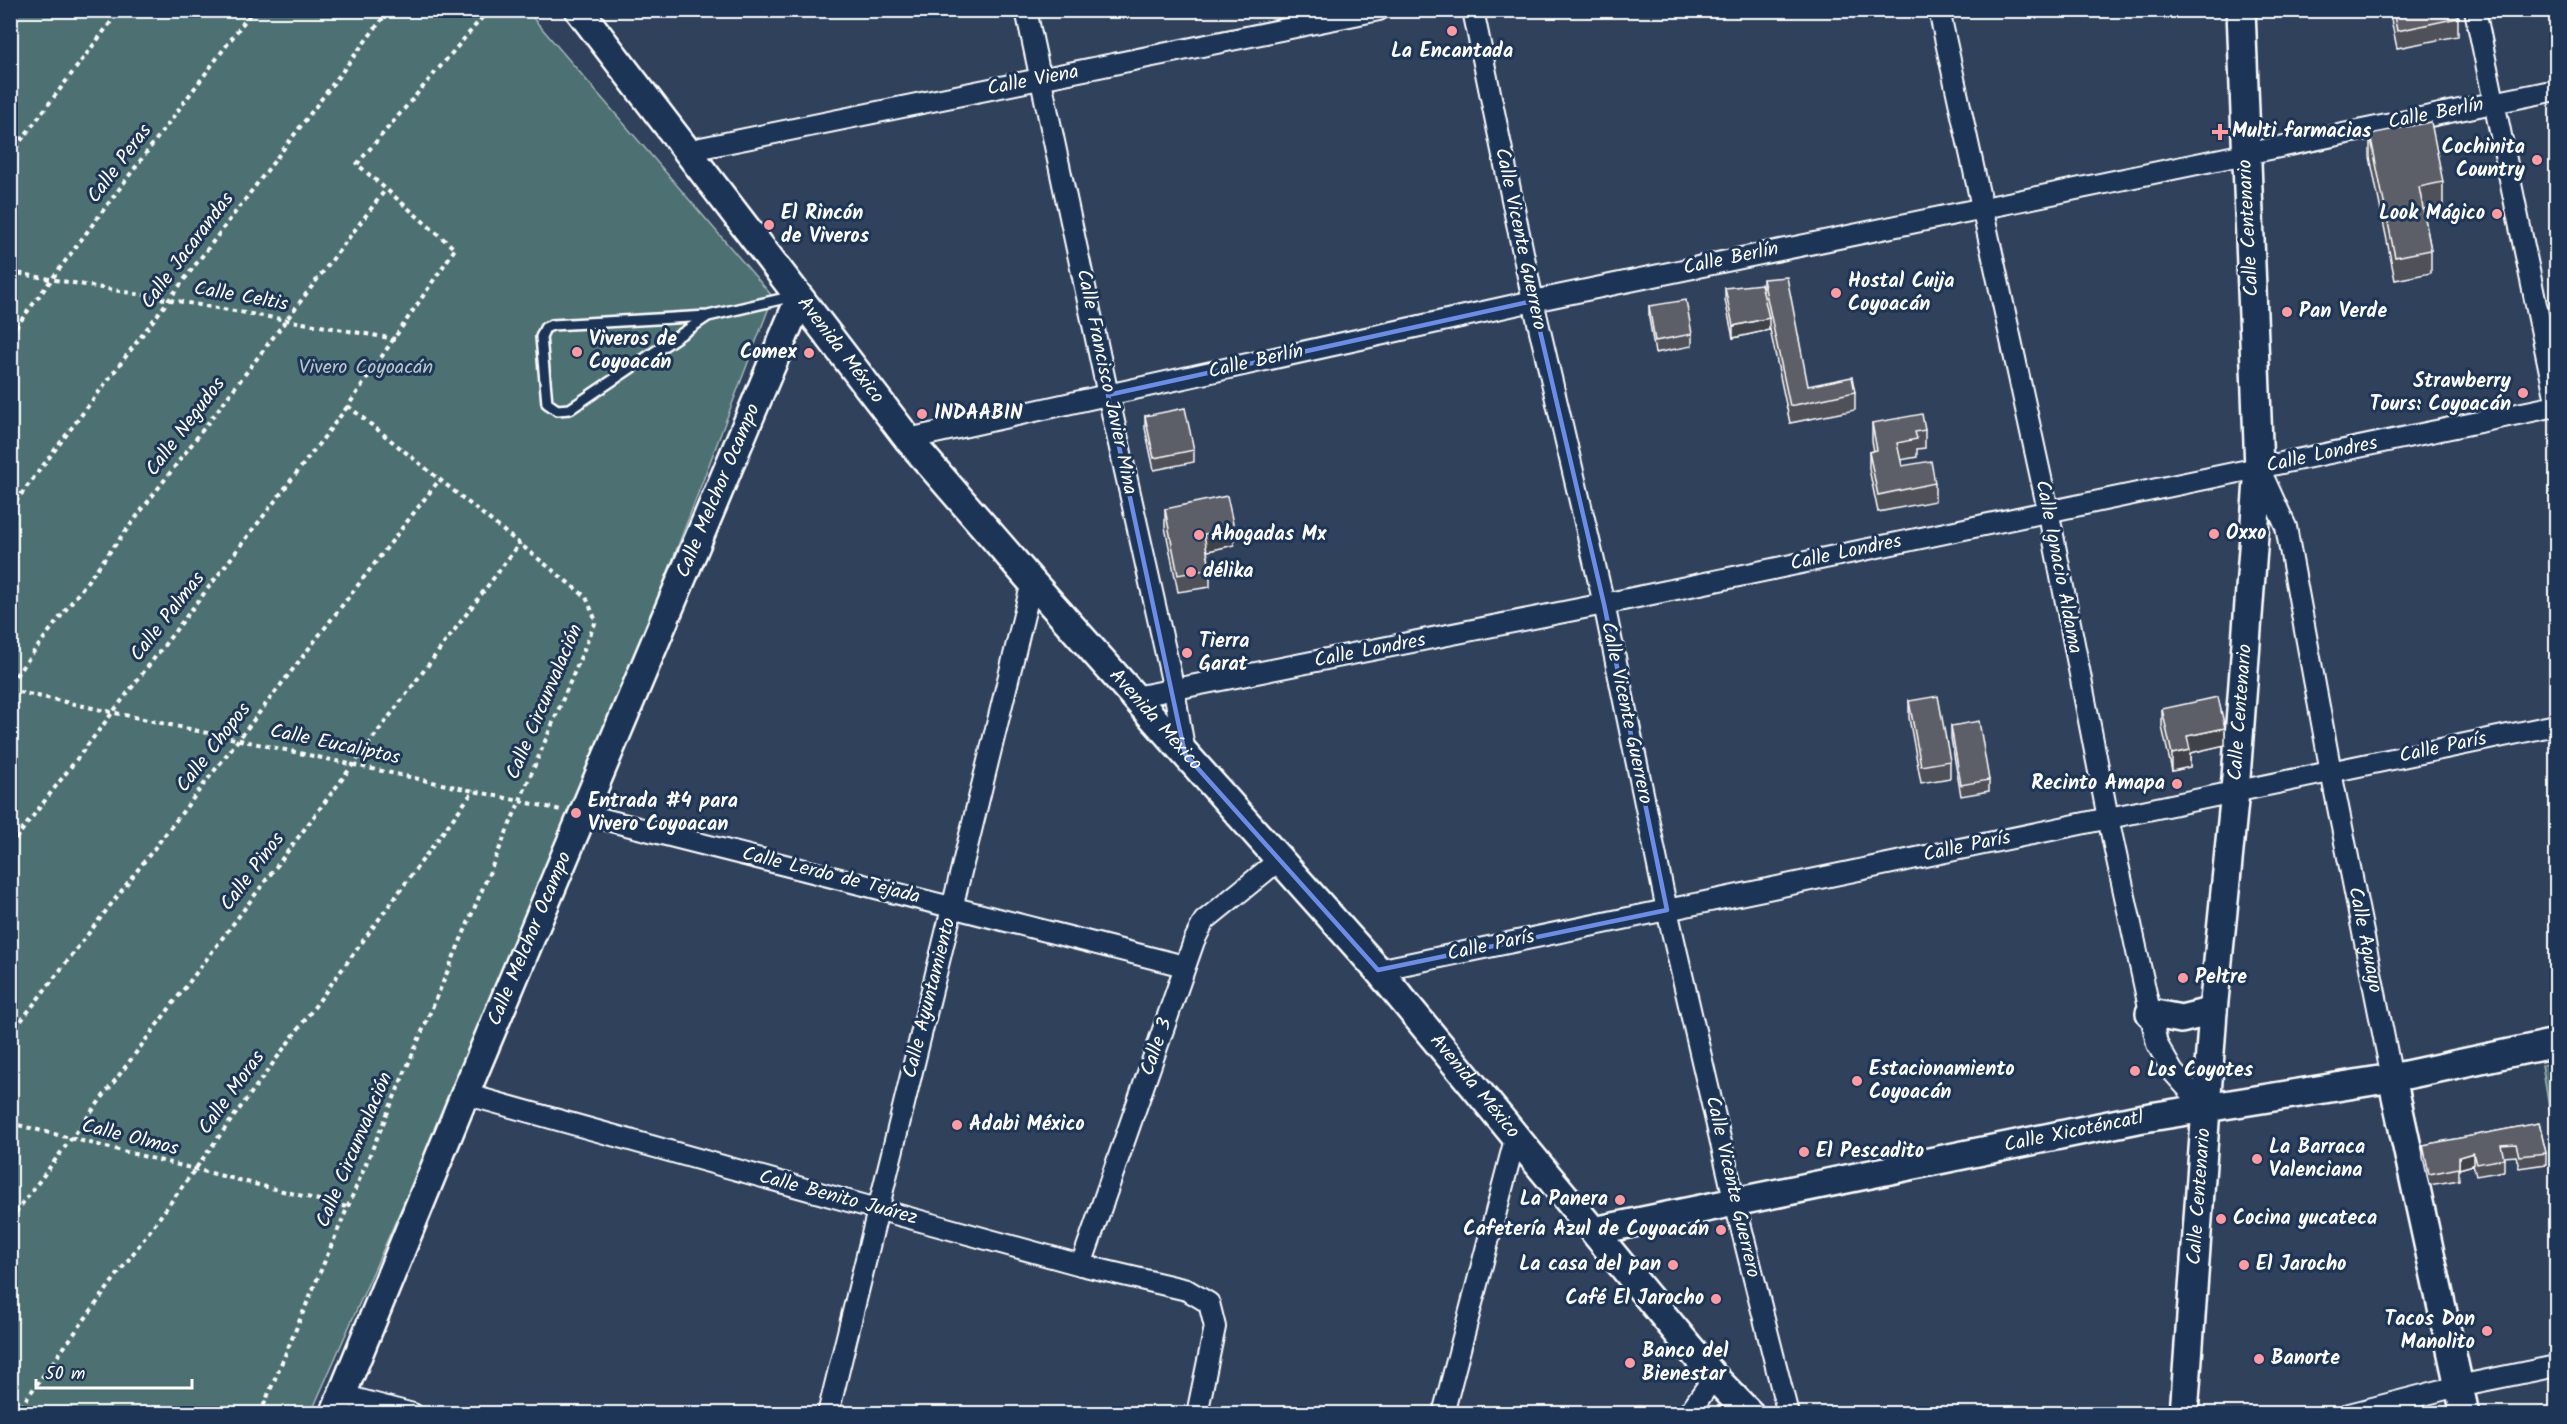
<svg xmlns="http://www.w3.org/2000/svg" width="2567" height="1424" font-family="Kalam,sans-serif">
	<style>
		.green { fill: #4e7172; stroke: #a6b8b8; stroke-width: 1.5 }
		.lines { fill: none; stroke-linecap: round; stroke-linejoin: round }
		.lane-casing { stroke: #fff; stroke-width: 14 }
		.street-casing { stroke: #fff; stroke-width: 24 }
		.secondary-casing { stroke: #fff; stroke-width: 32 }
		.path { stroke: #fff; stroke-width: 4; stroke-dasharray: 4.5 4.5; stroke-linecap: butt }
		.lane { stroke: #1d3557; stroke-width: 9 }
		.street { stroke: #1d3557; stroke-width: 20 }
		.secondary { stroke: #1d3557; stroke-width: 27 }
		.wall { fill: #505159; stroke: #fff; stroke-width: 1.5 }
		.shaded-wall { fill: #414248; stroke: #fff; stroke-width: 1.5 }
		.building { fill: #5d5e67; stroke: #fff; stroke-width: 1.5 }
		.marked { fill: none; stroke: #6c8ce6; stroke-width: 4.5; stroke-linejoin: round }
		.poi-dot { fill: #ff9aa2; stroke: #1d3557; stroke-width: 2 }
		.labels { text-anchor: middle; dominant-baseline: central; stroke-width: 6; stroke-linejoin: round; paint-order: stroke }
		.poi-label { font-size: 20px; font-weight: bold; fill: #fff; stroke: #1d3557; text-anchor: start }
		.street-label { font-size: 20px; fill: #fff; stroke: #1d3557 }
		.park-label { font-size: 20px; fill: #b8c6c7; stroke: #1d3557 }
	</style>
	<rect width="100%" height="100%" fill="#30415c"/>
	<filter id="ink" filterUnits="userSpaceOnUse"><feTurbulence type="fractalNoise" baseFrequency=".0167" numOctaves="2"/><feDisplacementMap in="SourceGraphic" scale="12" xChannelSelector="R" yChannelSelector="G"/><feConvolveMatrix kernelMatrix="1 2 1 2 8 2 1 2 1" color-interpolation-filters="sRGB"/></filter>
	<g filter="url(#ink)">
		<g class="green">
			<polygon points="10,11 527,11 773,297 576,813 311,1413 11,1413"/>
			<polygon points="2556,1062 2556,1147 2542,1065"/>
		</g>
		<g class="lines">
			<defs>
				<polyline id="lane" points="708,316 570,409 557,410 547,403 541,337 545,328 552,325 708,316 794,296"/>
				<g id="street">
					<polyline points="1026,10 1108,395 1174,690 1185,753"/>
					<polyline points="1473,10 1533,301 1604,604 1667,910 1735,1203 1788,1414"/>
					<polyline points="1939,10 2048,510 2108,818 2157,1044 2173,1072 2206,1109"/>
					<polyline points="2475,10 2556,401"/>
					<polyline points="686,151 1379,10"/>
					<polyline points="908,439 1533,301 2556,90"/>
					<path id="s1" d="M2260 470 2286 527 2331 772 2392 1078"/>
					<polyline points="1135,697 1604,604 2556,406"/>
					<polyline points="583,814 1184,966"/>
					<polyline points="1378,970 2556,725"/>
					<polyline points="465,1094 877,1209 1081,1265 1187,1290 1209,1303 1215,1327 1197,1414"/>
					<polyline points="1081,1265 1194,941 1204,921 1279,860"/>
					<polyline points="342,1395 413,1414"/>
					<polyline points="828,1414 1032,582"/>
					<polyline points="1443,1414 1515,1139"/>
					<polyline points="1688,1414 1714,1377"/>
					<polyline points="2349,1414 2458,1386 2556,1366"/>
				</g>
				<g id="secondary">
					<path id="s2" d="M579 10 908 439 1032 582 1378 970 1714 1377 1750 1414"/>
					<polyline points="2150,1013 2181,1019 2213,1011"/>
					<polyline points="2392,1078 2465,1414"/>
					<path id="s3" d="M1594 1231 2138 1119 2392 1078 2556 1043"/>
					<path id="s4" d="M334 1414 465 1094 799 300"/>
					<path id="s5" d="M2184 1414 2213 1011 2235 791 2259 468 2241 10"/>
				</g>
			</defs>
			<use href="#lane" class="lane-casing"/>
			<use href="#street" class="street-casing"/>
			<use href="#secondary" class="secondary-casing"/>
			<g class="path">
				<polyline points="10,155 120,10"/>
				<polyline points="10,272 395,339"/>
				<polyline points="10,335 253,10"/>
				<polyline points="10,509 389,10"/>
				<polyline points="10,683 386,189"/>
				<polyline points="10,690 561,810"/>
				<polyline points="10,846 348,406"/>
				<polyline points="10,1035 440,479"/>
				<polyline points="10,1123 347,1207"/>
				<polyline points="10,1220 520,543"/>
				<polyline points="15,1414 474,790"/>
				<polyline points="260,1414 596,621 586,597 348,406 455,249 357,164 487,12 485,10"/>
			</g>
			<use href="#lane" class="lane"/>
			<use href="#street" class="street"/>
			<use href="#secondary" class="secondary"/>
		</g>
		<g class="wall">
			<polygon points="2389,10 2456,10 2458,18 2458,36 2397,48"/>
			<polygon points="2370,134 2443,182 2443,205 2423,209 2431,250 2431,273 2395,280 2370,157"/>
			<polygon points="2554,252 2556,252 2556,290 2554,275"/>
			<polygon points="1763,279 1808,386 1855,392 1855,410 1790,423 1769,325 1769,330 1733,338 1725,300 1725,288 1763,291"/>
			<polygon points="1649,306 1692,334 1692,346 1655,353 1649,318"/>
			<polygon points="1145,416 1194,450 1194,462 1154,470 1145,428"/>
			<polygon points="1872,423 1925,430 1925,448 1917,449 1917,457 1900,460 1902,466 1935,483 1935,501 1878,512 1869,469 1869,452 1874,451 1872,441"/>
			<polygon points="1165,509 1234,545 1207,551 1210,569 1210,587 1178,592 1165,527"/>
			<polygon points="1909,701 1950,761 1950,778 1921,783 1909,718"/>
			<polygon points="2162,709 2225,745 2190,753 2190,767 2172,771 2162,727"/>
			<polygon points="1951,726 1989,780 1989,791 1961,796 1951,738"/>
			<polygon points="2539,1123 2546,1153 2546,1164 2519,1168 2516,1156 2504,1157 2504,1171 2476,1176 2473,1165 2459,1169 2459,1180 2429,1185 2423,1157 2423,1145"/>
		</g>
		<g class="shaded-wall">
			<polygon points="1769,318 1769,330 1733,338 1733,326"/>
			<polygon points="1234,528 1234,545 1204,552 1204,534"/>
			<polygon points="2225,728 2225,745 2190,753 2190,767 2172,771 2172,754 2187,736"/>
			<polygon points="2473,1153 2473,1165 2459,1169 2459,1157"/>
		</g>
		<g class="building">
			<polygon points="2393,10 2456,10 2458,18 2397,31"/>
			<polygon points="2431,122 2443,182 2419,187 2431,250 2395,257 2370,134"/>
			<polygon points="2554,252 2556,252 2556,267"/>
			<polygon points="1787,277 1808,386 1852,377 1855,392 1790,406 1763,279"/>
			<polygon points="1761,284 1769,318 1733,326 1725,288"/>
			<polygon points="1686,300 1692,334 1655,341 1649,306"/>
			<polygon points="1185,408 1194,450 1154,458 1145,416"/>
			<polygon points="1922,414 1925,430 1915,432 1917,439 1897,443 1902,466 1931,461 1935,483 1878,495 1869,452 1877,450 1872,423"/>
			<polygon points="1227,496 1234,528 1204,534 1210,569 1178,575 1165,509"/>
			<polygon points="1938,696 1950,761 1921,766 1909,701"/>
			<polygon points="2218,697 2225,728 2187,736 2190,750 2172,754 2162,709"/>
			<polygon points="1979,721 1989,780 1961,785 1951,726"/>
			<polygon points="2539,1123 2546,1153 2519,1156 2516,1144 2501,1145 2504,1159 2476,1164 2473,1153 2459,1157 2459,1168 2429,1174 2423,1145"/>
		</g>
	</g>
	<path class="marked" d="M1533 301 1604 604 1667 910 1378 970 1185 754 1108 395Z"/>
	<g class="poi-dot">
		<circle cx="1452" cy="31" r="6"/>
		<path d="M2217 123h6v6h6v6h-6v6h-6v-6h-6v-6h6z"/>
		<circle cx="2537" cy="160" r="6"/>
		<circle cx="2497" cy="214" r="6"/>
		<circle cx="769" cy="225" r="6"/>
		<circle cx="1836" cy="293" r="6"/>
		<circle cx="2287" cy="312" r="6"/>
		<circle cx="577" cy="352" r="6"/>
		<circle cx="809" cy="353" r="6"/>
		<circle cx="2523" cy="393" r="6"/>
		<circle cx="922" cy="414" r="6"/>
		<circle cx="2214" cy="534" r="6"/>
		<circle cx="1199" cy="535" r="6"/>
		<circle cx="1191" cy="572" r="6"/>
		<circle cx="1187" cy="653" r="6"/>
		<circle cx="2177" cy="784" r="6"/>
		<circle cx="576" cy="813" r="6"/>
		<circle cx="2183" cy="978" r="6"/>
		<circle cx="2135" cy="1071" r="6"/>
		<circle cx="1857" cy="1081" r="6"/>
		<circle cx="957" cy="1125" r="6"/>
		<circle cx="1804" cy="1152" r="6"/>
		<circle cx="2257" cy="1159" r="6"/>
		<circle cx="1620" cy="1200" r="6"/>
		<circle cx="2221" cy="1219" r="6"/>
		<circle cx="1721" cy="1230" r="6"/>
		<circle cx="1673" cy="1265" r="6"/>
		<circle cx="2244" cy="1265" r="6"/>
		<circle cx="1716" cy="1299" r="6"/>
		<circle cx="2487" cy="1331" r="6"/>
		<circle cx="2259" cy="1359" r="6"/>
		<circle cx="1630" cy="1363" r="6"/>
	</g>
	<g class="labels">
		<g class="poi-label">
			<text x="1452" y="52" text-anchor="middle">La Encantada</text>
			<text x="2232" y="132">Multi farmacias</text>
			<text x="2525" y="148" text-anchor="end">Cochinita<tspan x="2525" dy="23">Country</tspan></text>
			<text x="781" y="214">El Rincón<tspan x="781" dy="23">de Viveros</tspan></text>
			<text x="2485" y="214" text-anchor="end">Look Mágico</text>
			<text x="1848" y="282">Hostal Cuija<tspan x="1848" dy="23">Coyoacán</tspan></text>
			<text x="2299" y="312">Pan Verde</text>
			<text x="589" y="340">Viveros de<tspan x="589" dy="23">Coyoacán</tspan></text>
			<text x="797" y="353" text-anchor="end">Comex</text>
			<text x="2511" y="382" text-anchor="end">Strawberry<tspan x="2511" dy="23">Tours: Coyoacán</tspan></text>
			<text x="934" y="414">INDAABIN</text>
			<text x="2226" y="534">Oxxo</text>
			<text x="1211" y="535">Ahogadas Mx</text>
			<text x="1203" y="572">délika</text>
			<text x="1199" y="642">Tierra<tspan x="1199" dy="23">Garat</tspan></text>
			<text x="2165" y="784" text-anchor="end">Recinto Amapa</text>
			<text x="588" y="802">Entrada #4 para<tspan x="588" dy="23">Vivero Coyoacan</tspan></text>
			<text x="2195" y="978">Peltre</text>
			<text x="1869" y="1070">Estacionamiento<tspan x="1869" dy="23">Coyoacán</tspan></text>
			<text x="2147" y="1071">Los Coyotes</text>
			<text x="969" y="1125">Adabi México</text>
			<text x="2269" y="1148">La Barraca<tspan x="2269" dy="23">Valenciana</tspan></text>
			<text x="1816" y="1152">El Pescadito</text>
			<text x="1608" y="1200" text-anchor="end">La Panera</text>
			<text x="2233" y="1219">Cocina yucateca</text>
			<text x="1709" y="1230" text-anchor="end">Cafetería Azul de Coyoacán</text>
			<text x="1661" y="1265" text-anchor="end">La casa del pan</text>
			<text x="2256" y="1265">El Jarocho</text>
			<text x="1704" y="1299" text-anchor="end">Café El Jarocho</text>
			<text x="2475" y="1320" text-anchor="end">Tacos Don<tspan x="2475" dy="23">Manolito</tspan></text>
			<text x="1642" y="1352">Banco del<tspan x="1642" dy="23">Bienestar</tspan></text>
			<text x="2271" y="1359">Banorte</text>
		</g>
		<g class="street-label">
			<text transform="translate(1033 81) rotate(-11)">Calle Viena</text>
			<text transform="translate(2436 114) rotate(-11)">Calle Berlín</text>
			<text transform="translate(120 164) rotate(-53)">Calle Peras</text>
			<text transform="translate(2249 228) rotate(-93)">Calle Centenario</text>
			<text transform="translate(1520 239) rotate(78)">Calle Vicente Guerrero</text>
			<text transform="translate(188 251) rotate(-53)">Calle Jacarandas</text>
			<text transform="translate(1731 259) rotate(-12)">Calle Berlín</text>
			<text transform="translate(241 297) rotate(10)">Calle Celtis</text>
			<text stroke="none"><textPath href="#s2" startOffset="429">Avenida México</textPath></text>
			<text transform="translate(1256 362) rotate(-13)">Calle Berlín</text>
			<text transform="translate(1106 382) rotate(78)">Calle Francisco Javier Mina</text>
			<text transform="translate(186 427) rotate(-53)">Calle Negudos</text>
			<text transform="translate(2322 455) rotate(-12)">Calle Londres</text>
			<text stroke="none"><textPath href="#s4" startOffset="1000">Calle Melchor Ocampo</textPath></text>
			<text transform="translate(1846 553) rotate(-12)">Calle Londres</text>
			<text transform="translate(2058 567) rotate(79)">Calle Ignacio Aldama</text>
			<text transform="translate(168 617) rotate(-52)">Calle Palmas</text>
			<text transform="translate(1370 651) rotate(-11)">Calle Londres</text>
			<text transform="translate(545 702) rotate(-67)">Calle Circunvalación</text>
			<text transform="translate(1626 713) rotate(78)">Calle Vicente Guerrero</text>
			<text stroke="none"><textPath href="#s5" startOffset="704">Calle Centenario</textPath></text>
			<text stroke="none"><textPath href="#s2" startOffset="915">Avenida México</textPath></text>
			<text transform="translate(335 745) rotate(12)">Calle Eucaliptos</text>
			<text transform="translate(214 748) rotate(-52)">Calle Chopos</text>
			<text transform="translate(2443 748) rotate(-12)">Calle París</text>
			<text transform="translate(1967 847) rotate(-12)">Calle París</text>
			<text transform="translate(253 872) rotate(-53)">Calle Pinos</text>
			<text transform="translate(831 876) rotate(14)">Calle Lerdo de Tejada</text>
			<text stroke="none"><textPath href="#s4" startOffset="514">Calle Melchor Ocampo</textPath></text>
			<text stroke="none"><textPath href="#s1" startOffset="483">Calle Aguayo</textPath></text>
			<text transform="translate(1491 946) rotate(-12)">Calle París</text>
			<text transform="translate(930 998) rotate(-76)">Calle Ayuntamiento</text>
			<text transform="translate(1157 1047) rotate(-71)">Calle 3</text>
			<text stroke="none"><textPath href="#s2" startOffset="1401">Avenida México</textPath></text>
			<text transform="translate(232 1093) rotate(-54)">Calle Moras</text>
			<text stroke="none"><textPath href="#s3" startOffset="490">Calle Xicoténcatl</textPath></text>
			<text transform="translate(130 1138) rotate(14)">Calle Olmos</text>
			<text transform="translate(355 1150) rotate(-67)">Calle Circunvalación</text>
			<text transform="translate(1732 1187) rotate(77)">Calle Vicente Guerrero</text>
			<text stroke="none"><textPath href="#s5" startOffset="218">Calle Centenario</textPath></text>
			<text transform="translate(838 1198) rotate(15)">Calle Benito Juárez</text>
		</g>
		<g class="park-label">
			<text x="366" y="368">Vivero Coyoacán</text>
		</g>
	</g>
	<rect width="2567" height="1424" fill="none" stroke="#1d3557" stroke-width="36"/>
	<rect x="18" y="18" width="2531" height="1388" fill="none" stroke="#fff" stroke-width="2" filter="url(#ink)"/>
	<path d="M36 1379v9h156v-9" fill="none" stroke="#ffffff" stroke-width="3"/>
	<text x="45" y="1379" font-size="18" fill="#ffffff" stroke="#1d3557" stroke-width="4.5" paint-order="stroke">50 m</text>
</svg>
